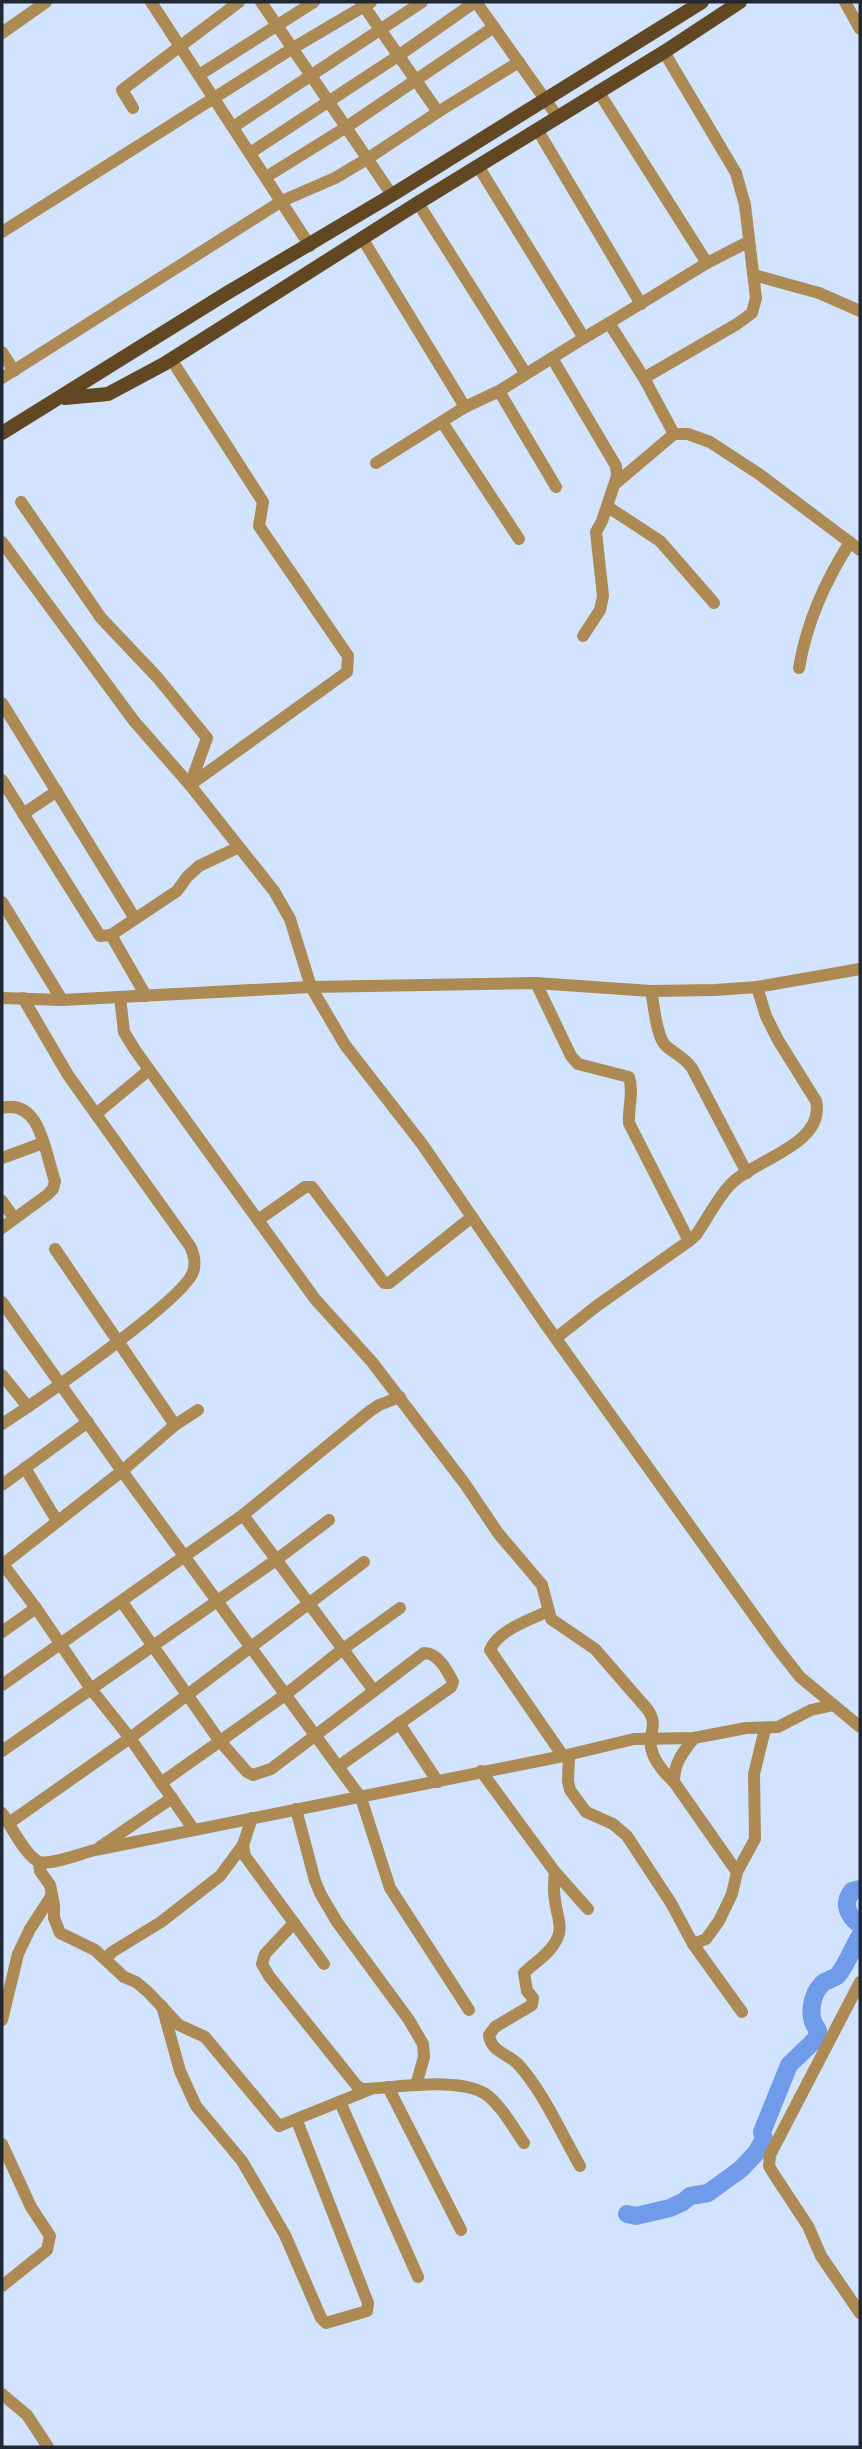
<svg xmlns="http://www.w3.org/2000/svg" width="862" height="2449" font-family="'Source Serif 4',serif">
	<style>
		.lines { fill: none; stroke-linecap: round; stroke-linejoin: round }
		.river { stroke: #6f9bea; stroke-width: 18 }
		.minor { stroke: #ad8953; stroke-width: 12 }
		.major { stroke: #614822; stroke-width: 14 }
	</style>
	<rect width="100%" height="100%" fill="#d2e3ff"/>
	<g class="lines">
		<g class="river">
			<path d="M860 1889 852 1891C842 1904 848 1916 860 1925"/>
			<path d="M627 2214 636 2216 670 2208 683 2202 690 2196 708 2193 741 2169 756 2153 764 2139 762 2132 789 2065 816 2039 818 2030C807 2018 811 1995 822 1984 826 1980 833 1979 837 1976 845 1968 853 1947 860 1936"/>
		</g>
		<g class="minor">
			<polyline points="151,2 310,246"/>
			<polyline points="261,2 392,195"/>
			<polyline points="361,2 438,112"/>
			<polyline points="476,2 557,116"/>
			<polyline points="845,2 860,29"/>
			<polyline points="2,33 46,2"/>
			<polyline points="664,52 736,173 745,205 756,298 752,313 737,324 644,378 609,323 707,263 748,242"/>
			<polyline points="199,75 314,2"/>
			<polyline points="598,91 707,263"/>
			<polyline points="133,108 122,90 239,2"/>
			<polyline points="233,127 422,2"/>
			<polyline points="537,129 641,304"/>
			<polyline points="250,153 398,56 475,2"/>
			<polyline points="478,166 584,338 609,323"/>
			<polyline points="266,177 345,128 494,27"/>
			<polyline points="418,203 526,374"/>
			<polyline points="2,232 293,48 371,2"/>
			<polyline points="362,238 465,407"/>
			<polyline points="754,275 819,293 860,311"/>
			<polyline points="2,352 14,371"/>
			<polyline points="552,358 616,466 617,476 602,521 596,532 603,596 600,610 583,636"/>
			<polyline points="171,359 263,502 259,526 348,656 347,672 190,785"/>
			<polyline points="2,378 282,201 335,178 367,159 438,112 519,62"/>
			<polyline points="644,378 674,434"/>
			<polyline points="442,422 519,539"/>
			<polyline points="376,463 465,407 499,391"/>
			<polyline points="615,484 674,434 688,434 710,442 759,474 860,550"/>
			<polyline points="556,487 499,391 584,338"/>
			<polyline points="21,502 101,618 157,677 207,738 190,785"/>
			<polyline points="608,507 660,541 714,603"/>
			<polyline points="2,542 134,721 190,785 274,891 290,919 311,987 536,983 651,991 715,990 757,987 860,969"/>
			<path d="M799 668C807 621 825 582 850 542"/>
			<polyline points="2,703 134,917"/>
			<polyline points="2,780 100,936 111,935 177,891 187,877 199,866 239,847"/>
			<polyline points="23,814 57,791"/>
			<polyline points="2,902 62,1000"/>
			<polyline points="111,935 146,996"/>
			<path d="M536 983 571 1056 578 1064 629 1077C634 1092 628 1107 629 1123L689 1241"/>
			<path d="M651 991C654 1004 656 1037 666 1046 676 1055 683 1056 692 1068L747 1173"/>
			<path d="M120 997 124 1032 135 1050 315 1299 372 1362 465 1484 498 1533 542 1585 551 1619 595 1649 648 1710C655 1721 653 1725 651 1737 648 1754 662 1771 674 1782"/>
			<polyline points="2,998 62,1000 311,987 345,1045 422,1144 544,1322 778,1649 800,1677 860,1727"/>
			<path d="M2 1108C41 1098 45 1154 55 1181L53 1189 47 1195 2 1228"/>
			<polyline points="96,1114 149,1070"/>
			<polyline points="2,1158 43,1143"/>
			<polyline points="2,1201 14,1218"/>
			<polyline points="258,1220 305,1187 312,1187 384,1283 389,1283 472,1217"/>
			<polyline points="55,1249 175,1425"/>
			<polyline points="2,1302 122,1471 361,1798 390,1888 469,2010"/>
			<path d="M556 1338 598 1305 689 1241 696 1235C707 1219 717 1199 730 1185 752 1160 826 1145 816 1101L778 1040 766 1016 757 987"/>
			<polyline points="2,1375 28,1407"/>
			<path d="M2 1424C33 1404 184 1300 193 1272 196 1263 194 1254 190 1246L68 1075 23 998"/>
			<polyline points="25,1468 57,1521"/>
			<polyline points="2,1485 88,1422"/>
			<polyline points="2,1563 36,1608 91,1689 130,1738 194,1830"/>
			<polyline points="2,1565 122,1471 175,1425 198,1410"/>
			<polyline points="122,1602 219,1740 247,1772 253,1775 271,1769 374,1691 243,1515"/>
			<path d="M548 1611C530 1620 498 1630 490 1650L563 1756"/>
			<polyline points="2,1632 36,1608"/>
			<polyline points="2,1685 243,1515 370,1411 379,1405 400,1397"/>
			<polyline points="399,1723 438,1782"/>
			<path d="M694 1738C683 1752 674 1763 674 1782L737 1872"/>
			<polyline points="2,1751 276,1560 329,1520"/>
			<polyline points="569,1755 568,1781 570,1790 586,1812 613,1824 627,1836 671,1903 693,1944 706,1939 719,1921 732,1894 737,1872 755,1839 754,1774 765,1729"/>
			<path d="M339 1766 451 1687 453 1682C447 1670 438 1653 424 1653L374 1691"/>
			<polyline points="481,1771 555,1872 588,1909"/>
			<polyline points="161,1783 285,1695 343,1649 400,1608"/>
			<polyline points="296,1809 315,1881 321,1895 337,1922 409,2020 423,2044 424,2057 416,2085"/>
			<path d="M2 1813C10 1824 27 1859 40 1862 52 1865 82 1853 95 1850L563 1756 634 1739 694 1738 746 1728 778 1727 811 1710 834 1705"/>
			<polyline points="252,1818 243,1845 245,1856 324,1964"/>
			<polyline points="9,1823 130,1738 364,1562"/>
			<polyline points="100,1847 172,1798"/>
			<polyline points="39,1862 40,1871 50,1885 54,1905 54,1918 60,1933 95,1950 124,1977 136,1982 148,1992 179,2025 205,2037 279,2126 371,2089"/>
			<path d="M555 1872C554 1882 553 1891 555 1900 557 1919 566 1929 552 1947 545 1957 533 1964 524 1973L527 1991 533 1998 532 2005 495 2027 489 2035C491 2052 507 2053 518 2064 544 2093 561 2133 580 2166"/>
			<path d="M294 1923 265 1954 262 1964 269 1976 357 2086 363 2089C395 2088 461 2076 487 2095 502 2107 513 2127 524 2143"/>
			<polyline points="693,1944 742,2012"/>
			<polyline points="106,1959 112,1952 161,1922 220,1876 243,1845"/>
			<polyline points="860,1982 770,2155 769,2166 775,2176 808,2226 821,2256 860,2313"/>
			<polyline points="162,2006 180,2071 196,2106 242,2161 285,2235 321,2318 326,2323 367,2311 368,2303 297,2121"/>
			<polyline points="2,2020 18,1954 30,1929 52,1895"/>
			<polyline points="388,2087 461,2230"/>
			<polyline points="340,2102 418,2277"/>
			<polyline points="2,2144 31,2207 50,2236 47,2250 2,2286"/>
			<polyline points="2,2394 27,2415 48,2447"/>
		</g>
		<g class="major">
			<polyline points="65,398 108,394 164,364 418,203 664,52 740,2"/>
			<polyline points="2,433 227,293 392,195 702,2"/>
		</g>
	</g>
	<rect width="862" height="2449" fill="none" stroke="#222833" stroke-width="7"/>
</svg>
